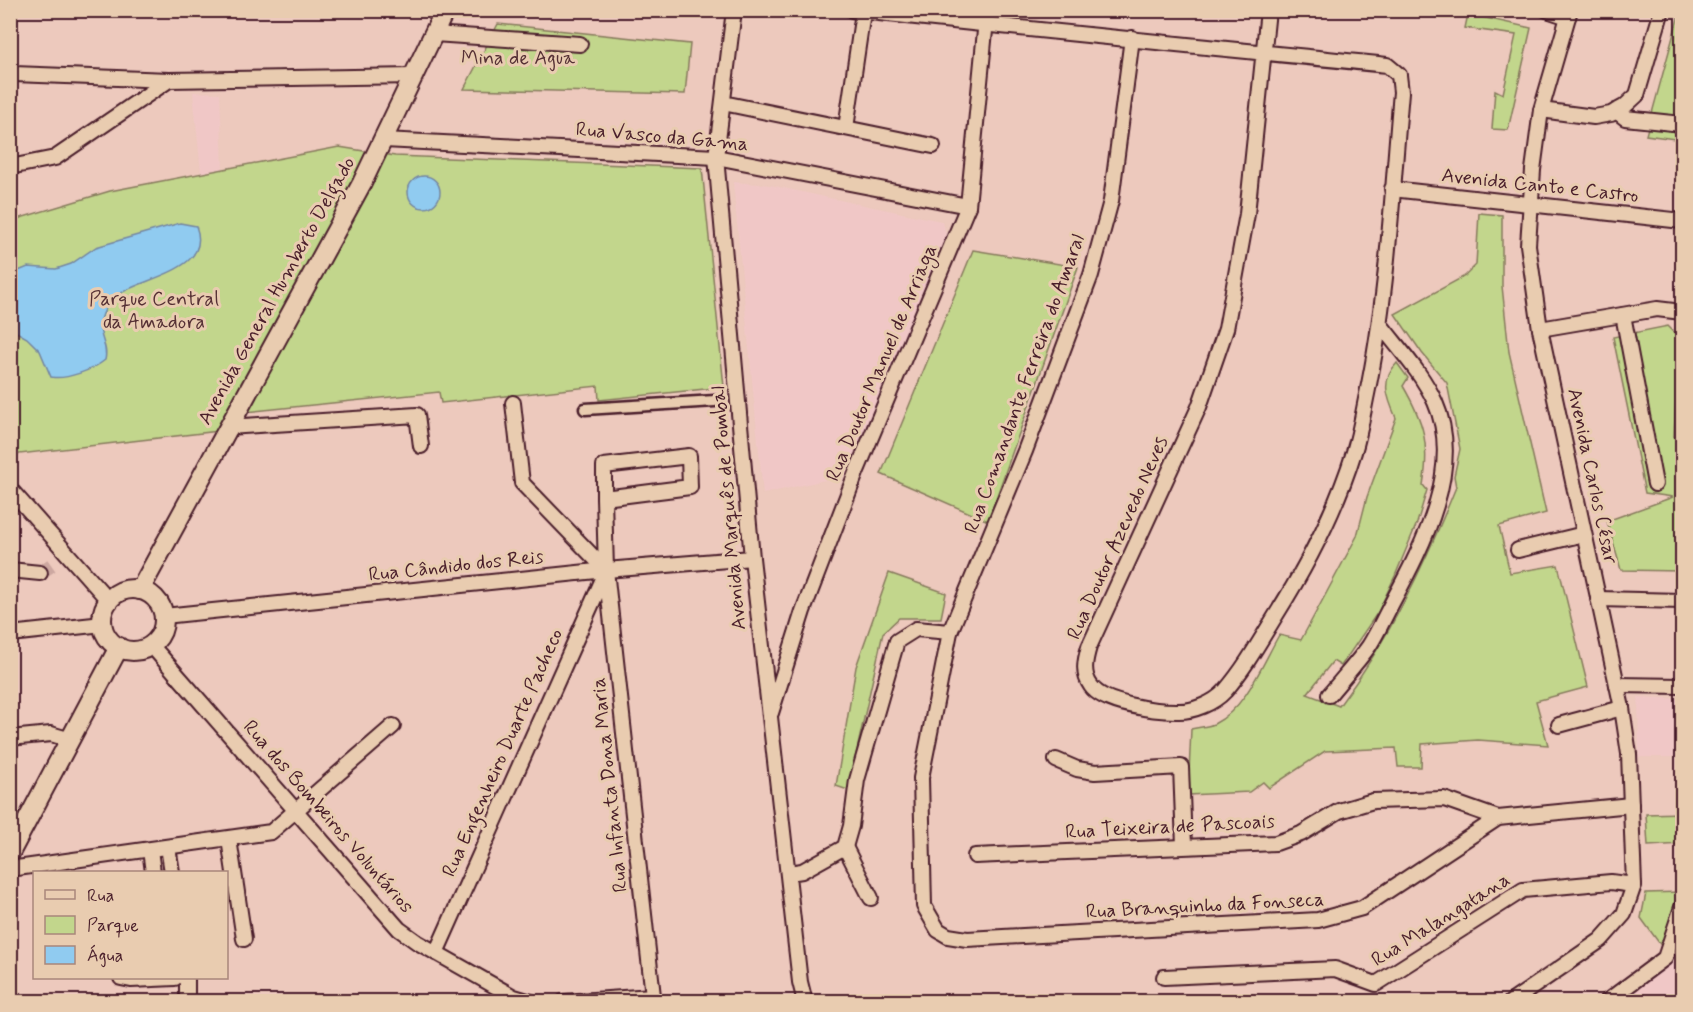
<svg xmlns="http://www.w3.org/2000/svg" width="1693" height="1012" font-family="Mynerve,sans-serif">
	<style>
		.built { fill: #f0c7c6 }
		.green { fill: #c2d68c; stroke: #867a5c; stroke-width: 1.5 }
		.water { fill: #90cbf0; stroke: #7486a1; stroke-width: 1.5 }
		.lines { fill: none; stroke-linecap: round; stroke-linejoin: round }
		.minor-tunnel { stroke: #cca7a0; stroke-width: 14; stroke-dasharray: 14 7; stroke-linecap: butt }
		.pedestrian-casing { stroke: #4a1f2b; stroke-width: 15 }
		.minor-casing { stroke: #4a1f2b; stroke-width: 18 }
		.tertiary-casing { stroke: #4a1f2b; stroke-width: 22 }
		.pedestrian { stroke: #e9ccb0; stroke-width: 10 }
		.minor { stroke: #e9ccb0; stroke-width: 14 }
		.tertiary { stroke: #e9ccb0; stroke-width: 18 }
		.labels { text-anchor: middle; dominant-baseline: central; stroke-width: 6; stroke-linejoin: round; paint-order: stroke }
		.park-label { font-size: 20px; fill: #563135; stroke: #e9ccb0 }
		.street-label { font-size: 20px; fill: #4a1f2b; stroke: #e9ccb0 }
	</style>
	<rect width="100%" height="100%" fill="#edc9bd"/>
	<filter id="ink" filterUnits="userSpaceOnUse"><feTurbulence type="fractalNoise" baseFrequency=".0167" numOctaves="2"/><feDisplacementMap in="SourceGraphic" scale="12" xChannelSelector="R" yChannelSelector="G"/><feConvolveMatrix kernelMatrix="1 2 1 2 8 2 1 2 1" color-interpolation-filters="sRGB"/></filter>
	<g filter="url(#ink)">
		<g class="built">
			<polygon points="193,92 220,93 223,169 201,173"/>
			<polygon points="733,182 770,185 825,197 941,221 944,226 947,240 884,386 856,473 763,494"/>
			<polygon points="1638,697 1682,699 1682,757 1639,757"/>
			<polygon points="1682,917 1682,1001 1606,1002 1665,958"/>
		</g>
		<g class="green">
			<polygon points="1680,11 1682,11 1682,140 1646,135"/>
			<polygon points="1468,14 1531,28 1508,130 1492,129 1495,90 1503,94 1516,35 1465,28"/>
			<polygon points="498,24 690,44 685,94 464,89"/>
			<polygon points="339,147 395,156 702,168 724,387 599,400 598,386 441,403 439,392 226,414 219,431 11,455 10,221 110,191"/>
			<path d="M1479 213 1502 215V286L1509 352 1546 513 1499 526 1510 573 1558 565 1588 687 1536 701 1548 745 1478 740 1422 744 1421 767H1398L1396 748 1325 751 1269 788 1263 782 1249 792 1188 795 1191 729C1198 727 1207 727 1214 724 1246 708 1262 665 1279 635L1301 640 1357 536 1367 497 1396 418C1387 397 1380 381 1397 363L1408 378 1403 386C1424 422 1430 444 1423 485L1427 490 1417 523 1395 576 1378 612 1341 666 1333 661 1307 694 1339 706C1389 640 1425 564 1456 487L1454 476 1460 449 1447 383 1422 353 1395 314 1465 276 1476 265Z"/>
			<polygon points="973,250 1078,267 988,521 881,474"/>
			<polygon points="1668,326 1679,337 1674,437 1682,438 1682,571 1621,570 1607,521 1673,497 1645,493 1613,337"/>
			<polygon points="889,573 946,593 941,618 899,618 883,633 848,790 836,786 856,667"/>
			<polygon points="1682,813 1682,844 1648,846 1646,814"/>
			<polygon points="1682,892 1682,893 1662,947 1641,918 1646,893"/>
		</g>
		<g class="water">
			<circle cx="424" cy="192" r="16"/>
			<path d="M180 223 196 226C215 276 128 277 109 303 89 333 110 340 105 360 93 370 66 380 51 377L40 351 27 338 11 329V274L28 267 56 269 71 264 96 247Z"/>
		</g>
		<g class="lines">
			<polyline class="minor-tunnel" points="40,573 57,561"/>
			<defs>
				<polyline id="pedestrian" points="585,409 715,401"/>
				<g id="minor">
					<polyline points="734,10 716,157 752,558 800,982 805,1002"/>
					<path d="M852 10C1030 30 1209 47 1387 65L1399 75 1401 92C1392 192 1388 295 1367 394 1363 413 1360 433 1354 452 1336 510 1308 564 1276 615 1260 641 1245 668 1225 691 1214 703 1193 712 1176 711 1155 711 1103 704 1091 686 1082 674 1085 660 1089 647L1199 407 1226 329 1247 214 1268 10"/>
					<polyline points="1547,10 1568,17"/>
					<polyline points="434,34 580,44"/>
					<polyline points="1132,38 1111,201 1091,275 1025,451 950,632 921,778 924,906 938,930 948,936 967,939 1318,920 1362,908 1498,818 1631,805"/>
					<polyline points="14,74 169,80 414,76"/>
					<polyline points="723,103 933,146"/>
					<polyline points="1541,110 1594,117 1611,114 1624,107 1637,95 1662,10"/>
					<polyline points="1616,111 1625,118 1682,124"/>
					<polyline points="846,128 863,12"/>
					<polyline points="384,140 716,157 968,206"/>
					<polyline points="10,167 55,158 169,80"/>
					<polyline points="1392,189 1682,221"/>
					<polyline points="1623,315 1655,484"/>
					<polyline points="1540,329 1657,309 1682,312"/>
					<polyline points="513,403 522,483 606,570"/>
					<polyline points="228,427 417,415 421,446"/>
					<polyline points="10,489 109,601"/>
					<polyline points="604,498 604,466 689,456 690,487 604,498 606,570 653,996"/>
					<polyline points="1518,550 1584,534"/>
					<polyline points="10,570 40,573"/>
					<polyline points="1598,599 1682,601"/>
					<polyline points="164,616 606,570 752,558"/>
					<polyline points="10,634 103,624"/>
					<polyline points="151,645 399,929 417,942 514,997 531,1002"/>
					<polyline points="1617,685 1682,686"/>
					<path d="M1329 695C1342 679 1357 663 1369 646 1378 632 1385 616 1393 601 1423 545 1464 467 1435 402 1422 373 1399 349 1380 324"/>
					<polyline points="771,713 803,611 856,473 968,206 987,10"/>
					<polyline points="1559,725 1622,708"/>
					<polyline points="10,738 51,734 71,740"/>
					<polyline points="1056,760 1077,769 1095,772 1181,767 1184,846"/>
					<polyline points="229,839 244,939"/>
					<polyline points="168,847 172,872"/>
					<polyline points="845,847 871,898"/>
					<polyline points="150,850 153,872"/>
					<polyline points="975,856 1276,843 1301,834 1339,811 1373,801 1444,799 1498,818"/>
					<polyline points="10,869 271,832 393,726"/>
					<polyline points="789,873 802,871 845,847 851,826 857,780 897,641 916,629 950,632"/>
					<polyline points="436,953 606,572"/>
					<polyline points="1164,977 1335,969 1376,984 1523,890 1611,882 1634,885"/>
					<polyline points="121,978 131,980 175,978"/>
					<polyline points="187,978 187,1002"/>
					<polyline points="563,1002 653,996 654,1002"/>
					<polyline points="1511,1002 1601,940 1624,914 1634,885 1629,754 1622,708 1540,329 1528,245 1533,170 1541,110 1570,10"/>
					<polyline points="1606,1002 1665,958 1682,907"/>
				</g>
				<g id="tertiary">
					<circle cx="133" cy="620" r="31"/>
					<polyline points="140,590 362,183 445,10"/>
					<polyline points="10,853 119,647"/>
				</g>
			</defs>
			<use href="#pedestrian" class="pedestrian-casing"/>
			<use href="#minor" class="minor-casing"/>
			<use href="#tertiary" class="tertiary-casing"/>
			<use href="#pedestrian" class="pedestrian"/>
			<use href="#minor" class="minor"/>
			<use href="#tertiary" class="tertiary"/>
		</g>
	</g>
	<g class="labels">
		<g class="park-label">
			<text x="518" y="58">Mina de Agua</text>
			<text x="154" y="299">Parque Central<tspan x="154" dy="23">da Amadora</tspan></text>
		</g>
		<g class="street-label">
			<text transform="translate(662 137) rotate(5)">Rua Vasco da Gama</text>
			<text transform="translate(1540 186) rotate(6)">Avenida Canto e Castro</text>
			<text transform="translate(277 291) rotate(-61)">Avenida General Humberto Delgado</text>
			<text transform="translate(882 363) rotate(-67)">Rua Doutor Manuel de Arriaga</text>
			<text transform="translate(1025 384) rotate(-70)">Rua Comandante Ferreira do Amaral</text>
			<text transform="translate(1592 476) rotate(78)">Avenida Carlos César</text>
			<text transform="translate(729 508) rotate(-95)">Avenida Marquês de Pombal</text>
			<text transform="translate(1118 538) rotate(-66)">Rua Doutor Azevedo Neves</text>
			<text transform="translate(456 566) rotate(-6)">Rua Cândido dos Reis</text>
			<text transform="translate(503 753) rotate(-66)">Rua Engenheiro Duarte Pacheco</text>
			<text transform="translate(610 785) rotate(-96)">Rua Infanta Dona Maria</text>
			<text transform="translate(328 817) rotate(49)">Rua dos Bombeiros Voluntários</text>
			<text transform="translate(1170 827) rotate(-3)">Rua Teixeira de Pascoais</text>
			<text transform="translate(1205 906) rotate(-3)">Rua Branquinho da Fonseca</text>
			<text transform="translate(1441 920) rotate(-32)">Rua Malangatana</text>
		</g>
	</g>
	<rect width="1693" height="1012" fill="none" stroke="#e9ccb0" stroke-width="36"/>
	<rect x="18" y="18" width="1657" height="976" fill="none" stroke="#4a1f2b" stroke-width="2" filter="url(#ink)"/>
	<rect x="33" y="871" width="195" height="108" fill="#e9ccb0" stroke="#a9877b" stroke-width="1.5"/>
	<rect x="45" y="890" width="30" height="9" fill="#e9ccb0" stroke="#a9877b" stroke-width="1.5"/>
	<text x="87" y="901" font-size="18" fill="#4a1f2b">Rua</text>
	<rect x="45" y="916" width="30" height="18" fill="#c2d68c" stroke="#a9877b" stroke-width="1.5"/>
	<text x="87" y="931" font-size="18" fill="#4a1f2b">Parque</text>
	<rect x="45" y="946" width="30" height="18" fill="#90cbf0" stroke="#a9877b" stroke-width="1.5"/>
	<text x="87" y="961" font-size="18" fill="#4a1f2b">Água</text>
</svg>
